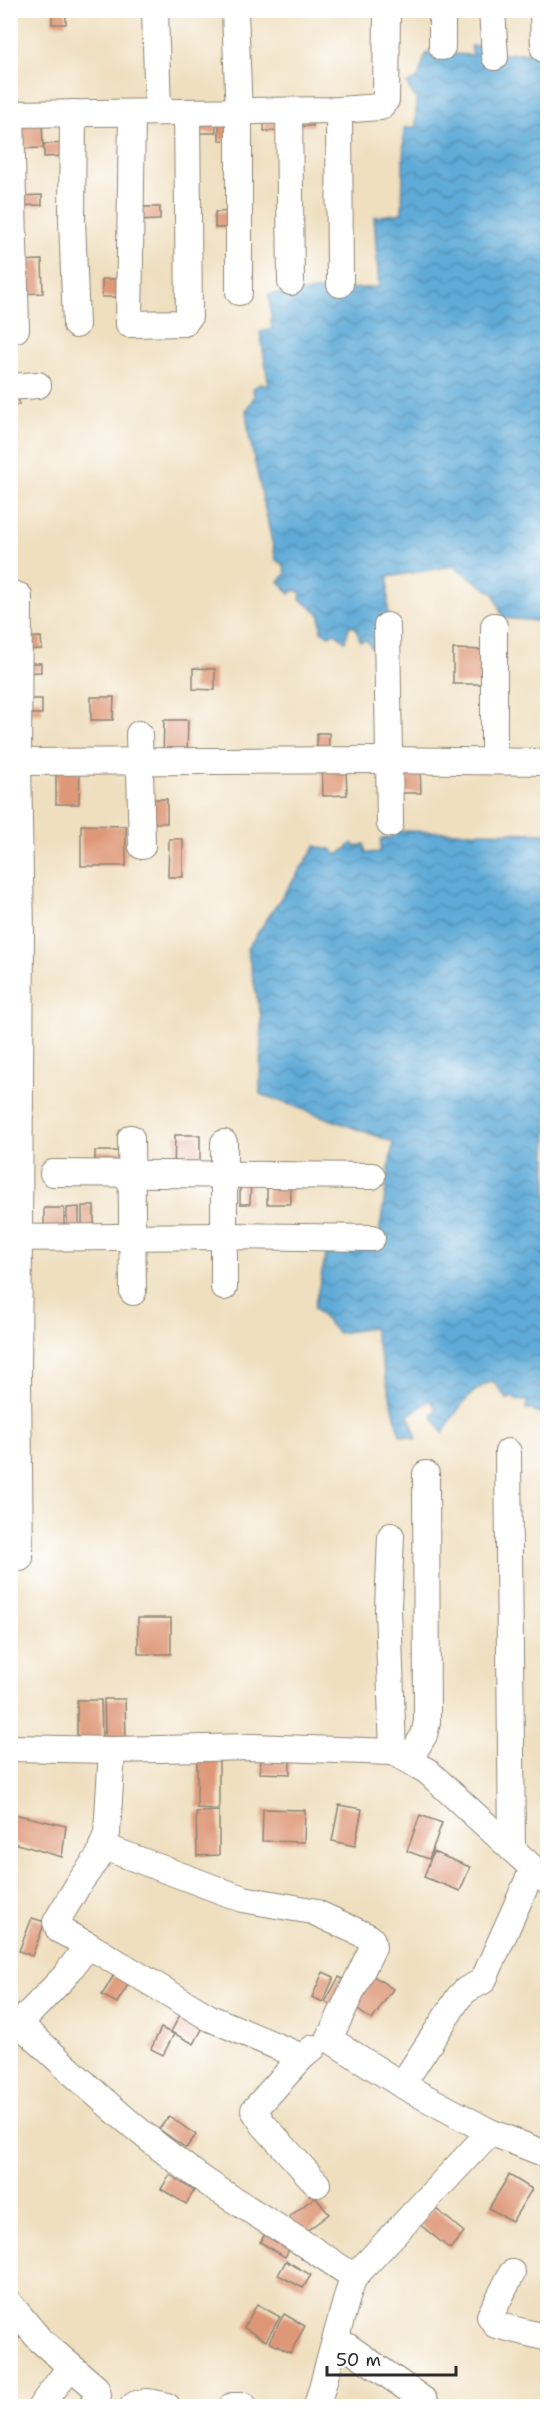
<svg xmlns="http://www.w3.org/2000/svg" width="558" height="2417" font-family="'Shantell Sans',sans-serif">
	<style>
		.water { fill: url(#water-waves); stroke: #446a81; stroke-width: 1.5 }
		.building { fill: #de9777 }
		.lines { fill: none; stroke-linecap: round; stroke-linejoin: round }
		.minor-casing { stroke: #8d8575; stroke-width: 28 }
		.minor { stroke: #fff; stroke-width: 26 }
	</style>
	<defs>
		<pattern id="water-waves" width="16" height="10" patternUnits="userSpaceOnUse" patternTransform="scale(1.5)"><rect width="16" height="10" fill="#5eaad7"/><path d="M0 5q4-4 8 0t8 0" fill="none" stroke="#4e8baf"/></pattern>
	</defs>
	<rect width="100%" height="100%" fill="#fff"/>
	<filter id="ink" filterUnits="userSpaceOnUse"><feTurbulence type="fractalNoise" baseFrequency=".0167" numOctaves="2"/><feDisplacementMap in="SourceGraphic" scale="12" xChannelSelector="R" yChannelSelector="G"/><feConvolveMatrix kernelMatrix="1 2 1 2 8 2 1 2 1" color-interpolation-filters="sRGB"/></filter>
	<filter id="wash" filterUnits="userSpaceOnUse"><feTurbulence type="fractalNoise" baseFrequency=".008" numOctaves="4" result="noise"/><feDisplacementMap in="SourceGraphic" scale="24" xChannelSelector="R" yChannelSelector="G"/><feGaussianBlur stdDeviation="1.35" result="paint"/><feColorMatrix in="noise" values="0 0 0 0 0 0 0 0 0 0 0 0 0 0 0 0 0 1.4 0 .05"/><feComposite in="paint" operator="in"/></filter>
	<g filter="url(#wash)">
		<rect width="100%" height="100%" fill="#efdfbf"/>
		<g class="water">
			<polygon points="488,45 491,55 547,51 547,622 503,618 494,594 453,566 388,577 388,620 384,627 374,630 373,650 367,640 360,641 356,628 350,625 345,641 335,633 329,635 321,631 320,614 300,599 301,593 295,590 290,594 279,581 286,574 284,565 276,560 249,435 246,410 254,397 253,388 261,384 269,386 260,332 272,329 269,294 379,287 374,217 402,213 404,128 416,127 416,99 407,84 418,78 426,53 473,55 471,46"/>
			<path d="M396 831 547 833V1422H545L544 1414 534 1412 532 1409H526L527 1401 516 1400 513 1397 507 1399 493 1381C469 1389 456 1412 443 1433L432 1416 436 1408 430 1400 409 1415 417 1439 400 1435 373 1328 338 1333 314 1308 327 1250 378 1241 393 1142 260 1094 261 1016 247 949 316 846 325 849H331L338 855 353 843 356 847 364 844 366 853 380 852 381 839 392 837Z"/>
		</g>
		<g id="blocks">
			<g class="building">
				<rect x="52" y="10" width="14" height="14"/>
				<polygon points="219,116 237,117 237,141 219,140"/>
				<polygon points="284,116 284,131 264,131 264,117"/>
				<polygon points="313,116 313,126 292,126"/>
				<rect x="193" y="117" width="23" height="16"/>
				<polygon points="42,118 43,148 15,149 14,119"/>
				<polygon points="69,143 69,156 44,157 44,144"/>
				<polygon points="42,195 42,205 16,206 16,196"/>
				<polygon points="136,207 160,207 160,220 136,221"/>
				<polygon points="235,211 236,228 215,228 215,212"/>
				<polygon points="42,260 43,293 17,294 17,261"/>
				<rect x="102" y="279" width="24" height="18"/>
				<rect x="10" y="393" width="9" height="12"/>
				<polygon points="41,637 42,649 24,650 23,638"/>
				<polygon points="453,649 488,650 487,684 453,684"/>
				<polygon points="21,663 41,663 41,672 22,673"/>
				<polygon points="193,668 215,669 215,690 193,689"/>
				<polygon points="91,697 114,697 113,720 91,720"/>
				<rect x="24" y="699" width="18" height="15"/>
				<polygon points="164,720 188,720 187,756 163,756"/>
				<rect x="317" y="733" width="12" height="25"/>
				<polygon points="420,768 421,793 397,793 397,769"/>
				<polygon points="346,769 347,795 323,796 322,770"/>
				<polygon points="56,770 80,771 79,804 56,804"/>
				<rect x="149" y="799" width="18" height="24"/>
				<polygon points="81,825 126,826 126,866 81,866"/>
				<polygon points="169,839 183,839 183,877 168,877"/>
				<polygon points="175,1135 200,1135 200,1171 174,1171"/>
				<polygon points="95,1151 124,1151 124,1164 95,1165"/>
				<polygon points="240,1177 251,1177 250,1204 240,1204"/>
				<polygon points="267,1177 290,1177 291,1204 267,1204"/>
				<rect x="82" y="1206" width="12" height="28"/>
				<polygon points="79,1207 79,1234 67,1234 67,1208"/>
				<rect x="44" y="1208" width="20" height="25"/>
				<rect x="138" y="1618" width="33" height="36"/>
				<polygon points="104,1699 125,1699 126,1739 105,1739"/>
				<polygon points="77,1700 101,1700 102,1740 77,1740"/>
				<polygon points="261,1752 290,1753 290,1774 260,1773"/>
				<polygon points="197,1754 219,1755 219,1809 197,1808"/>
				<polygon points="339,1805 362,1809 355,1846 332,1841"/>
				<polygon points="263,1809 305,1810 304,1842 262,1841"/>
				<polygon points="219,1811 219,1855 197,1856 196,1812"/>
				<polygon points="10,1813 66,1826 62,1857 10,1842"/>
				<polygon points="420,1815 442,1823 429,1859 407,1851"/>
				<polygon points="433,1852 470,1867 460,1891 424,1877"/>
				<polygon points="32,1918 45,1922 32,1956 19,1951"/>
				<polygon points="119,1966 134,1975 117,2003 102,1995"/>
				<polygon points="323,1972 334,1977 323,2002 312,1997"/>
				<polygon points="369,1973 393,1989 372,2020 348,2003"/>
				<polygon points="339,1977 351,1984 336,2009 325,2002"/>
				<polygon points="184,2007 207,2020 194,2044 171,2032"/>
				<polygon points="161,2028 174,2034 163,2055 151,2049"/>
				<polygon points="169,2116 196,2135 186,2148 159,2129"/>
				<polygon points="170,2175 194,2191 186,2204 161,2189"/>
				<polygon points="509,2175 532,2189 512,2222 489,2208"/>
				<polygon points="315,2197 329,2214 303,2234 289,2217"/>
				<polygon points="434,2207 464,2232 450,2249 419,2224"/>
				<polygon points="269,2228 293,2242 285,2257 260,2242"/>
				<polygon points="286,2261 311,2275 303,2288 278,2275"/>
				<polygon points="257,2304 280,2317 266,2341 244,2328"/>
				<polygon points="284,2314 305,2326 290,2353 269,2342"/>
				<polygon points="10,2325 22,2335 10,2348"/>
			</g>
		</g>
	</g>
	<g filter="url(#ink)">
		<use href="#blocks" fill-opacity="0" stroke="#8d8575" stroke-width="1.5"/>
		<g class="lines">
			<defs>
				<g id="minor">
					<polyline points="155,10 158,112"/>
					<polyline points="235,10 239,117 239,292"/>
					<polyline points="492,10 495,57"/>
					<polyline points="543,10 544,49"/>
					<polyline points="442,47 442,10"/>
					<polyline points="339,110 340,284"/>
					<polyline points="289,111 291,282"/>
					<polyline points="73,113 72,219 76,325"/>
					<polyline points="132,113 129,324 184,323 189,317 187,112"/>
					<polyline points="10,114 339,110 380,107 386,100 387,10"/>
					<polyline points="11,114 16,329"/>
					<polyline points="10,387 38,385"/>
					<polyline points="10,593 19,596 18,762 21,933 18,1383 20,1558"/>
					<polyline points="387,626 390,824"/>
					<polyline points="494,626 494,761"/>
					<polyline points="139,734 142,846"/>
					<polyline points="10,762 381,760 548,762"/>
					<polyline points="131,1138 133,1292"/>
					<polyline points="53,1173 372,1176"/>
					<polyline points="10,1238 224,1236 372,1238"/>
					<polyline points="224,1287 224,1143"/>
					<polyline points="508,1452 512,1849"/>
					<polyline points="391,1536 388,1608 393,1752"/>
					<polyline points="10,1748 112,1750 253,1747 393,1752 427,1771 548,1882"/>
					<polyline points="409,1760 424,1735 427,1722 426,1474"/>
					<polyline points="102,1846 243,1899 312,1911 369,1937 372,1940 373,1947 329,2039 402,2085 490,2132"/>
					<polyline points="88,1945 59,1930 56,1922 80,1882 99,1856 107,1833 112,1750"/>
					<path d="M20 2024C80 2080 141 2137 208 2183 256 2215 307 2244 354 2277"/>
					<polyline points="10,2033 65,1976 88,1945 210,2018 302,2057"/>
					<polyline points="313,2048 302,2057 254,2110 263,2124 317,2184"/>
					<polyline points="402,2085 459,1997 466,1990 483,1981 533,1869"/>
					<polyline points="512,2273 490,2316 496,2325 548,2338"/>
					<polyline points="10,2304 40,2340 96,2388 98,2395 92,2406"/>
					<polyline points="335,2342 347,2346 425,2401"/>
					<polyline points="41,2406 70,2367"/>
					<path d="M133 2406C144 2399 155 2403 167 2406"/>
					<polyline points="232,2406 244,2406"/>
					<polyline points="317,2406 349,2290 354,2277 490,2132 548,2155"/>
				</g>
			</defs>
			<use href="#minor" class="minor-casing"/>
			<use href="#minor" class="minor"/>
		</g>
	</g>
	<rect width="558" height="2417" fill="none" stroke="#fff" stroke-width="36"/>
	<path d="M327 2366v9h129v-9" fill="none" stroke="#2b2b2b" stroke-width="3"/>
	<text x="336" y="2366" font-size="18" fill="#2b2b2b" stroke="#ffffff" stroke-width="4.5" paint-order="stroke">50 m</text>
</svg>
